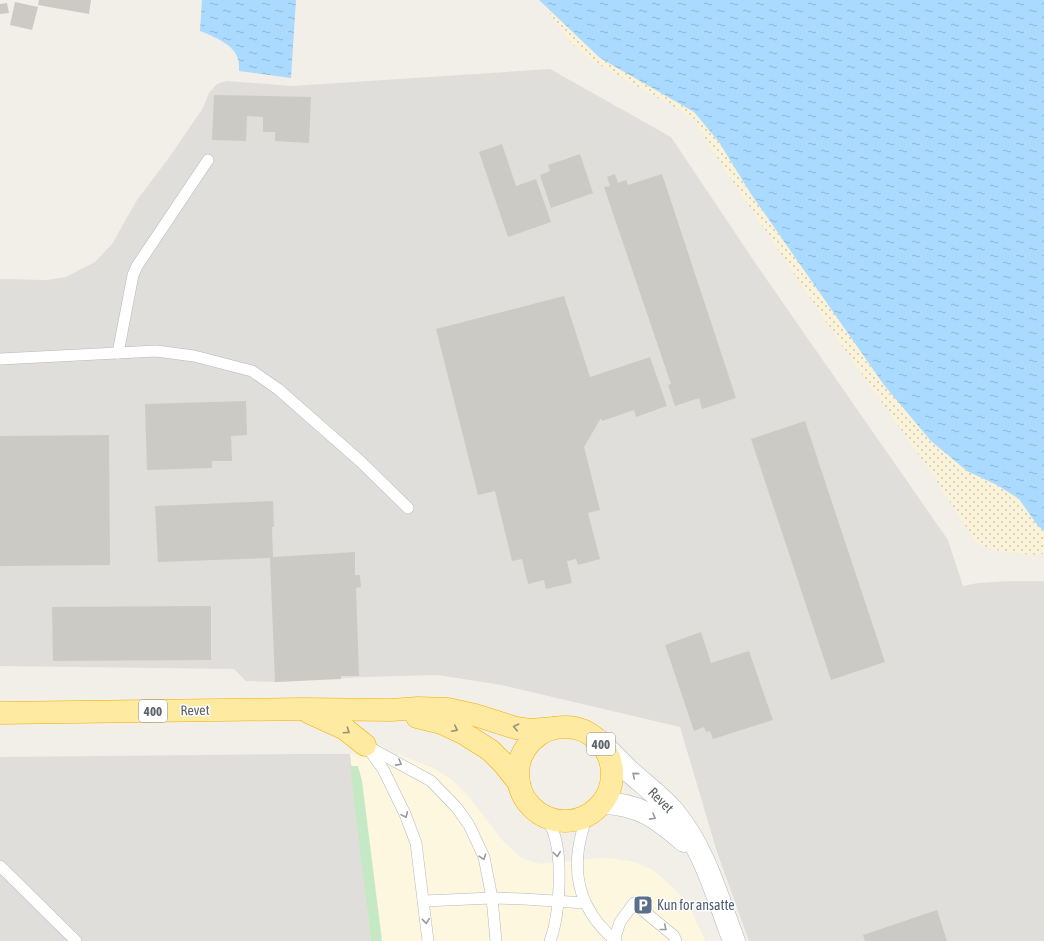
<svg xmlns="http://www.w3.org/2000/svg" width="1044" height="941" font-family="'Asap Condensed',sans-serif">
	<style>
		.commercial { fill: #fef7e0 }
		.industrial { fill: #e0deda }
		.green { fill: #c5e8c5 }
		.sand { fill: url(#sand-dots) }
		.water { fill: url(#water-ripples) }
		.building { fill: #cccac5 }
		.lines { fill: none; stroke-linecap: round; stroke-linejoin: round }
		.service-casing { stroke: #b5b8bc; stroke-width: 12 }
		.tertiary-casing { stroke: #b5b8bc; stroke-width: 23 }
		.trunk-casing { stroke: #f9ab00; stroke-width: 23 }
		.service { stroke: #fff; stroke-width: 11 }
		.tertiary { stroke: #fff; stroke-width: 22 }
		.trunk { stroke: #feeaa1; stroke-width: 22 }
		.oneway { stroke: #97927c }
		.oneway2 { stroke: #979a9d }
		.labels { text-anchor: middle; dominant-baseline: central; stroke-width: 3; stroke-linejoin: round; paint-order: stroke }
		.shield { fill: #fff; stroke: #8f9295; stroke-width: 1 }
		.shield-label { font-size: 13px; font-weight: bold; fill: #5f6368 }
		.street-label { font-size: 14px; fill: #5f6368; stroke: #fff }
		.service-label { font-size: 14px; fill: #4e5e75; stroke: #fff; text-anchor: start }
	</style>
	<defs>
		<pattern id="sand-dots" width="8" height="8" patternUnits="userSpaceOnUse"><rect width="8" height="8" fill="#fbf3d9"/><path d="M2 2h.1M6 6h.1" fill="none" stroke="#cec8b4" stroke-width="1.8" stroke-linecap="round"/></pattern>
		<pattern id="water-ripples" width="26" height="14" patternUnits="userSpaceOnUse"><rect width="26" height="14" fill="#aadaff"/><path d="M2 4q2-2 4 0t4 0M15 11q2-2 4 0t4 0" fill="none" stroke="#8eb4d2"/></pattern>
	</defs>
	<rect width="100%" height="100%" fill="#f1efe8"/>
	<polygon class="commercial" points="350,754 399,755 433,768 451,779 469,797 502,840 521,858 540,864 601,858 615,859 635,862 653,870 672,887 688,903 705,941 371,941"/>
	<g class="industrial">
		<polygon points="550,69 671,137 756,264 948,540 963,586 978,583 1009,581 1044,581 1044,941 749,941 717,852 680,727 502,685 437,675 363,677 275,682 246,681 234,669 0,666 0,279 46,280 66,277 95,262 112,244 137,200 168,159 203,108 209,93 217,84 227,81 292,86"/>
		<polygon points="297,754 350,754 371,941 0,941 0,757"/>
	</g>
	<polygon class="green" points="350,766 358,766 362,781 382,941 371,941"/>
	<polygon class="sand" points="543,4 600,58 694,112 719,142 751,194 884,385 931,441 967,471 997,485 1019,499 1038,526 1044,531 1044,554 1030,555 988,549 975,541 931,472 838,340 718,159 693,118 593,61 572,44"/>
	<g class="water">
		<path d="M202 0H296L291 78 239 71C239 67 239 62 238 59 235 45 213 36 200 31Z"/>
		<polygon points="539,0 1044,0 1044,531 1038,526 1019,499 997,485 967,471 931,441 884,385 751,194 719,142 694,112 600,58"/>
	</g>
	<g class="building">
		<polygon points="39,0 91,0 89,14 38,5"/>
		<polygon points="15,2 38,7 32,30 10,25"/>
		<polygon points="7,3 9,13 0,14 0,4"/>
		<polygon points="214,95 311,97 309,143 275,141 275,132 263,132 263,117 247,116 246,141 212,140"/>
		<polygon points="502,144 516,186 536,179 551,222 508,237 479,152"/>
		<polygon points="580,154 593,193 551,208 540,175 550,171 548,165"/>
		<polygon points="615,174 618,183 626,180 628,185 662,174 736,398 702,409 699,398 675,406 668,385 671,384 604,187 610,186 607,177"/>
		<polygon points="564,296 590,377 650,357 667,406 636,417 634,410 602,421 601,418 584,447 600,510 588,513 600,559 578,565 576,559 567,561 572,583 546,589 544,580 528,584 522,559 512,561 495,491 478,495 436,329"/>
		<polygon points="246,401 247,435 231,436 232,461 212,461 212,468 147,470 145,404"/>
		<polygon points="805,421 885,662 831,680 751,439"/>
		<polygon points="109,435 110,565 0,566 0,436"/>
		<polygon points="273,501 274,527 272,527 273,557 355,552 355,575 360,575 361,587 356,588 359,676 341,676 341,679 275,682 270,558 158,562 155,506"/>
		<polygon points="211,606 211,660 53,661 52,607"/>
		<polygon points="701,632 711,663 749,651 773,720 713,739 710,731 706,732 704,727 694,731 665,645"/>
		<polygon points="937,910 947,941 865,941 863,935"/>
	</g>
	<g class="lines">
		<defs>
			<g id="service">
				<polyline points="118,353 133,275 137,266 208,160"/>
				<polyline points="0,359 156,351 194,356 252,371 278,389 360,461 408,508"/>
				<polyline points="365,745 431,781 457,808 469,825 484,857 492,898 496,941"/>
				<polyline points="367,747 383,769 405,814 416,843 428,941"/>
				<path d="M546 817C548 821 551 826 553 831 563 857 560 915 550 941"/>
				<path d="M586 817C583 829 579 841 578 853 574 890 588 918 616 941"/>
				<polyline points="0,866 76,941"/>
				<polyline points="424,901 492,898 524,899 585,903"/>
				<polyline points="614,941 620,922 634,903 674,936 676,941"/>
			</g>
			<g id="tertiary">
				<path d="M598 740C608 750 618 760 628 770 643 784 660 796 673 811 705 849 717 897 734 941"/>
				<path d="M603 803C639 804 658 818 684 841"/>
			</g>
			<g id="trunk">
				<polyline points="308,712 345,729 365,745"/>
				<polyline points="0,713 302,709 391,710 418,708 448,709 475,715 516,728 530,730 554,728"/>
				<polyline points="417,717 442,723 463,733 490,750 503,763 519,783"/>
				<circle cx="565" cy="774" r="47"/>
			</g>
		</defs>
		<use href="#service" class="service-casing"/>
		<use href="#tertiary" class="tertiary-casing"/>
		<use href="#trunk" class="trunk-casing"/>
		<use href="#service" class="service"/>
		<use href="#tertiary" class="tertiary"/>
		<use href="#trunk" class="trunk"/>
	</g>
	<defs><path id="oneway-chevron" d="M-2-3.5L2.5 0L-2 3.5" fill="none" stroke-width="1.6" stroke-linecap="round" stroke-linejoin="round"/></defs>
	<g class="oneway">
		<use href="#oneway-chevron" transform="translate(516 727) rotate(-167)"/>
		<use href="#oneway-chevron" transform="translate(455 729) rotate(26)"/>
		<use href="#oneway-chevron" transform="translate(347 731) rotate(34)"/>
	</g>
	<g class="oneway2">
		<use href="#oneway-chevron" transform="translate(399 763) rotate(29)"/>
		<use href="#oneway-chevron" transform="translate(635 775) rotate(-140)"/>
		<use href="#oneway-chevron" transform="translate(405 815) rotate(66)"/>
		<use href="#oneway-chevron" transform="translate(653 817) rotate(29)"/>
		<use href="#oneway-chevron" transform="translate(557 854) rotate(83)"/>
		<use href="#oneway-chevron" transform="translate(483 857) rotate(72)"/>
		<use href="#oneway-chevron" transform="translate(426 921) rotate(84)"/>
		<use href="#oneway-chevron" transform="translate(664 928) rotate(39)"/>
	</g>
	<defs>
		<symbol id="parking-square" viewBox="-11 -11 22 22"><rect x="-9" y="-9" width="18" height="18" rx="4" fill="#5c6f8a" stroke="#fff"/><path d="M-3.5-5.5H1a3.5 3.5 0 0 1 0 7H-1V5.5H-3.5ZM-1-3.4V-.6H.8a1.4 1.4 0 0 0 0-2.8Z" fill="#fff"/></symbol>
	</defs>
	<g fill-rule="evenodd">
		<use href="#parking-square" x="632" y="894" width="22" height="22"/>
	</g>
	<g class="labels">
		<g class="shield">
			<rect x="139" y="700" width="28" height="22" rx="3"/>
			<rect x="587" y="733" width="28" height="22" rx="3"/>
		</g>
		<g class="shield-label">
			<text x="153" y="711">400</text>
			<text x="601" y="744">400</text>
		</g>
		<g class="street-label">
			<text transform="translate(195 710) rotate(-1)">Revet</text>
			<text transform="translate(661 800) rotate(45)">Revet</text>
		</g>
		<g class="service-label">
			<text x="657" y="905">Kun for ansatte</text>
		</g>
	</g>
</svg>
